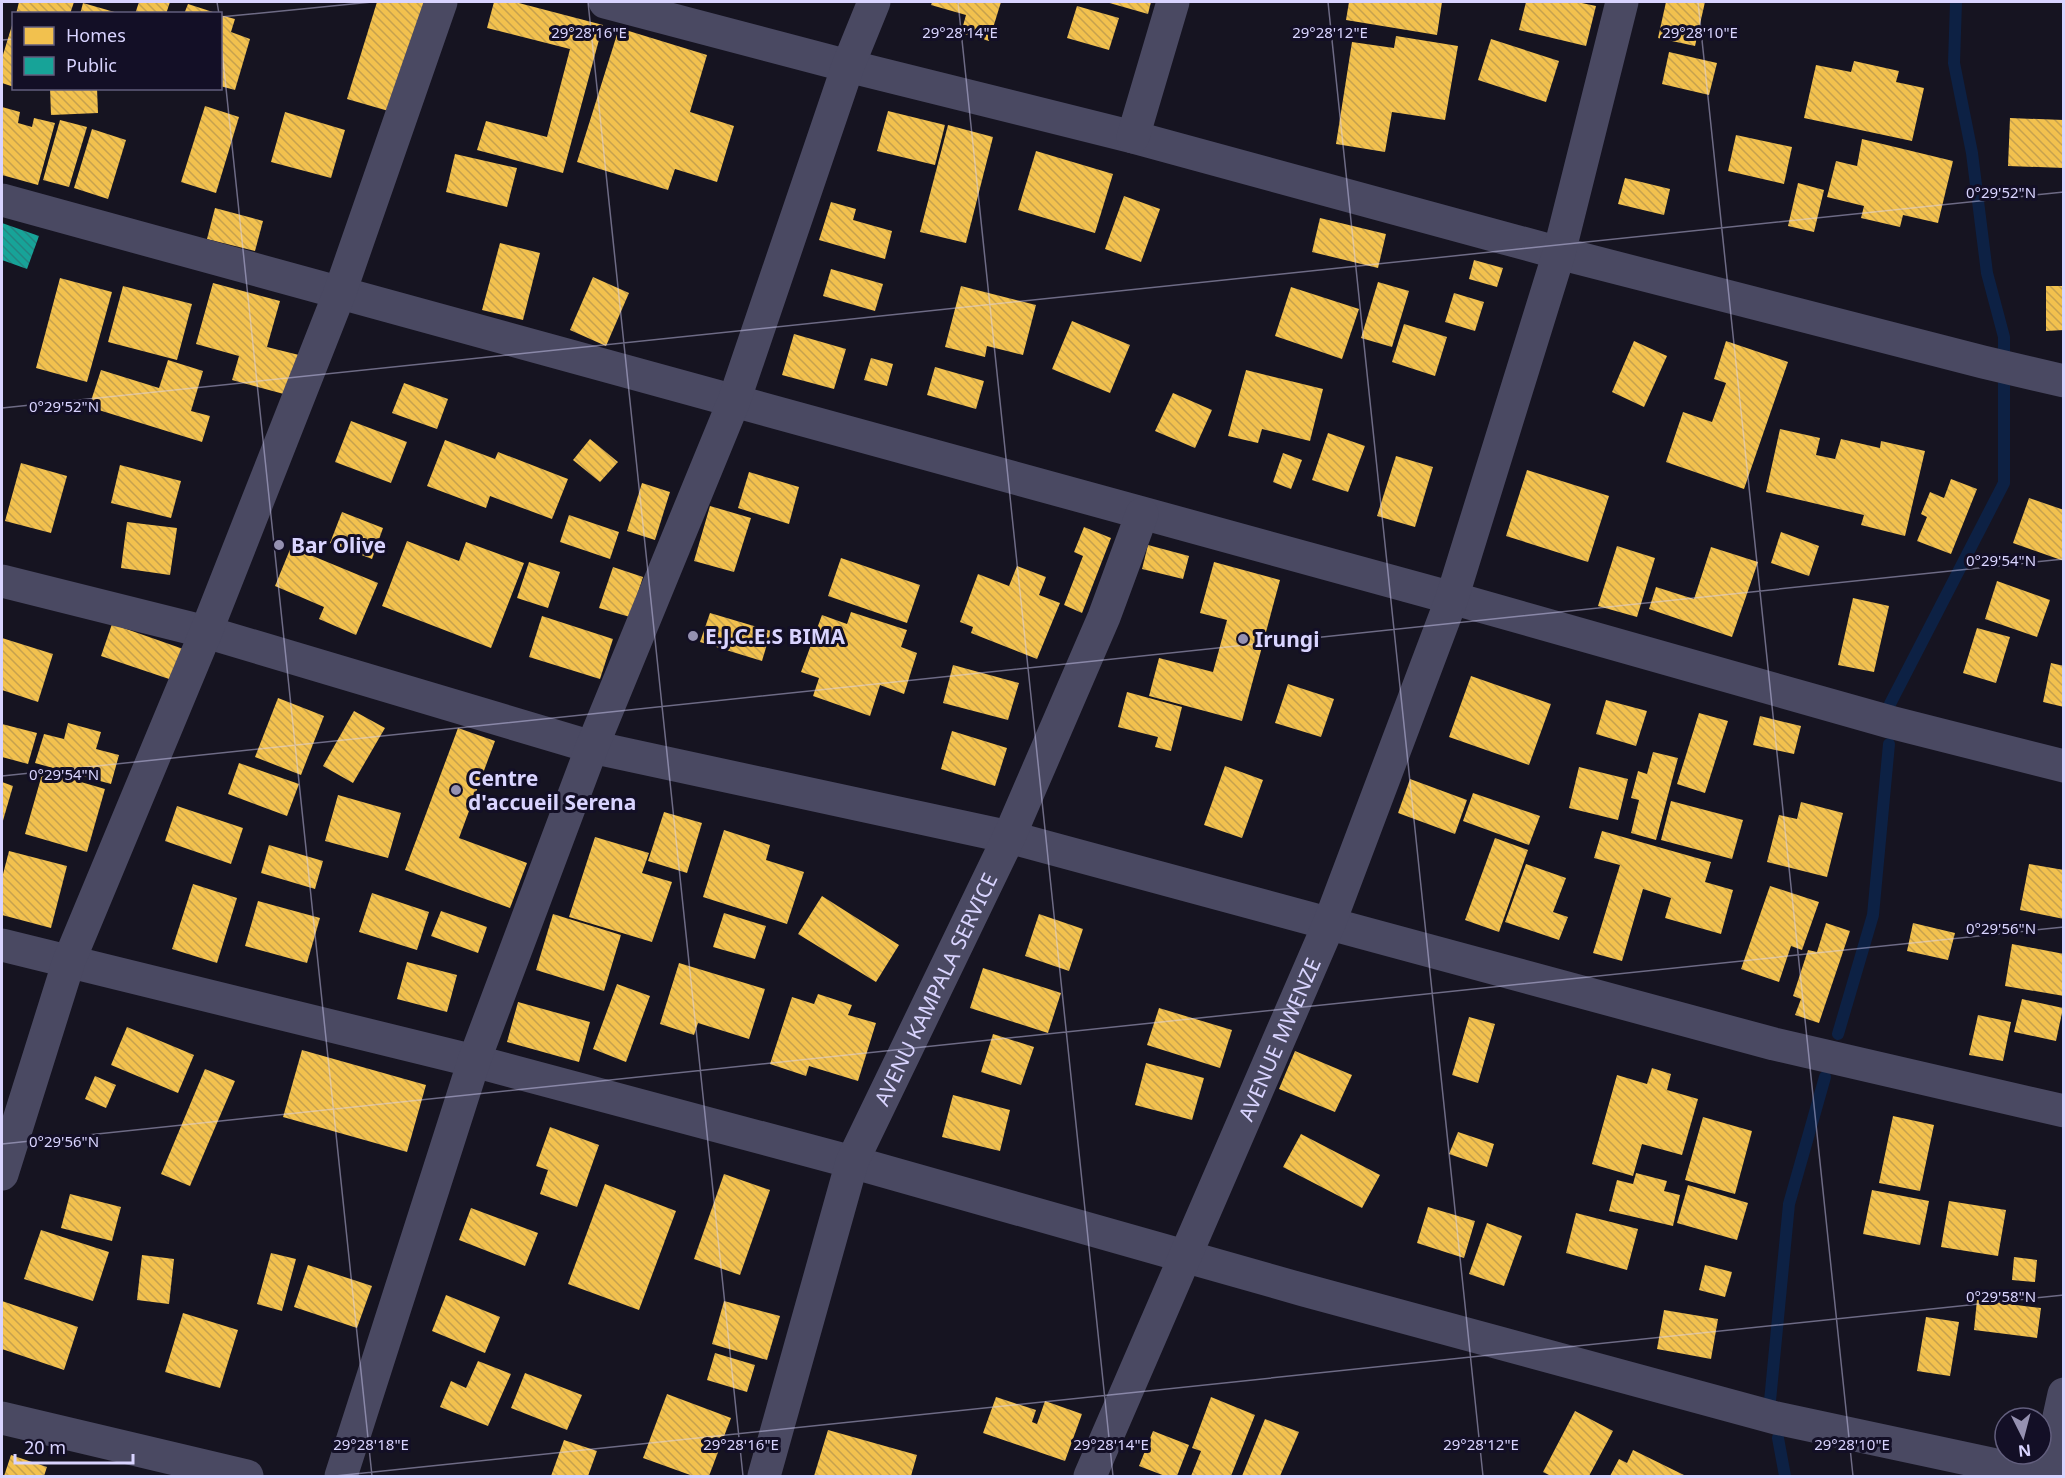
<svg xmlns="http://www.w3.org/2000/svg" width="2065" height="1478" font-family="'Noto Sans',sans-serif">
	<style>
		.homes { fill: url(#homes-back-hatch) }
		.public { fill: url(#public-back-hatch) }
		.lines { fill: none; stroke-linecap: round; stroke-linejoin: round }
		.stream { stroke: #0d2144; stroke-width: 12 }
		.minor { stroke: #4a4962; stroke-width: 33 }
		.ticks { fill: none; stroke: #d9d4ff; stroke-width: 1.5; stroke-opacity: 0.45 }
		.poi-dot { fill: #9591b1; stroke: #130f26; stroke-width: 2 }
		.labels { text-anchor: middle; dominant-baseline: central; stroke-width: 6; stroke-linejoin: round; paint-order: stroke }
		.poi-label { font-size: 21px; font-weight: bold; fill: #d9d4ff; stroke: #130f26; text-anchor: start }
		.street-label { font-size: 21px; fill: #d9d4ff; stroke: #130f26 }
		.ticks-label { font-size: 15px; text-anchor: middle; fill: #d9d4ff; stroke: #130f26; stroke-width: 6; stroke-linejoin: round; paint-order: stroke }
	</style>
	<defs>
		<pattern id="homes-back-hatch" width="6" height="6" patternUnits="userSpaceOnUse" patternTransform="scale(1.5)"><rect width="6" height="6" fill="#f2c14e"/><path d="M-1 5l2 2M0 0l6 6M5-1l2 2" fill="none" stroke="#c6a14e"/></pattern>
		<pattern id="public-back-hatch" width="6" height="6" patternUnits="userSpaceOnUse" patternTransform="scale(1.5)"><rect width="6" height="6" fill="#17a398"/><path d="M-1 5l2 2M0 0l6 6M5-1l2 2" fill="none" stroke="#248581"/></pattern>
	</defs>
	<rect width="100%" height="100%" fill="#161421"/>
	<g class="homes">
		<polygon points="19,2 74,2 70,14 16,14"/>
		<polygon points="139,2 170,2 166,14 135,14"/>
		<polygon points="377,2 426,2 392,112 347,99"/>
		<polygon points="494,2 515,2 603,25 563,173 477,150 486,121 547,137 570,49 487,28"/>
		<polygon points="932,2 1001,2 989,41 961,33 966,15 931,5"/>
		<polygon points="1106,2 1151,2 1148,14"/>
		<polygon points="1349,2 1442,2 1437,35 1346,20"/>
		<polygon points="1526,2 1577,2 1596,6 1586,46 1519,30"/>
		<polygon points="1666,2 1705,2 1695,46 1658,38"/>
		<polygon points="83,3 118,13 117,14 80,14"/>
		<polygon points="188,4 216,13 215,14 184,14"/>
		<polygon points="1077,6 1119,18 1109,50 1067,38"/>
		<polygon points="220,15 235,19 231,32 250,39 235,90 220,86"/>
		<polygon points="13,22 14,22 14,87 2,83 2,58"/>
		<polygon points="619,28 707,55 690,112 734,126 717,182 675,169 668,190 577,162"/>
		<polygon points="1396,36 1458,46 1445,120 1392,112 1385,152 1336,144 1352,42 1394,48"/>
		<polygon points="1491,39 1559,61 1546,102 1478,80"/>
		<polygon points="1669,52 1717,63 1709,95 1662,84"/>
		<polygon points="1854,61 1899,71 1896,82 1924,88 1912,141 1804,118 1816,65 1851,72"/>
		<polygon points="50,88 97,88 98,113 51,115"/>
		<polygon points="205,106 239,117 216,193 181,182"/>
		<polygon points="2,107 20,112 18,123 32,127 34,118 55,123 38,185 2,175"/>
		<polygon points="888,111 945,125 935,165 877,151"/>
		<polygon points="285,112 345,130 331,178 271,162"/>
		<polygon points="2010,118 2064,120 2064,168 2008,166"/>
		<polygon points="60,120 87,127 69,187 43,180"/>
		<polygon points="948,125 993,137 966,243 920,232"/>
		<polygon points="92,129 126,140 108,199 74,188"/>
		<polygon points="1736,135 1792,147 1784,184 1728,171"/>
		<polygon points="1862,139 1953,161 1938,223 1903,215 1900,227 1861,218 1864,206 1827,197 1836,161 1857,166"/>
		<polygon points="1036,151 1113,174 1095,233 1018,210"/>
		<polygon points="455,154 517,168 507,207 446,192"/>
		<polygon points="1625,178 1670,189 1664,215 1618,204"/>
		<polygon points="1798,183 1824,190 1814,232 1788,226"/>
		<polygon points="1124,196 1160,209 1141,262 1105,249"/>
		<polygon points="831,202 856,209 853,220 892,231 885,259 819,240"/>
		<polygon points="215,208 263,221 255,251 207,239"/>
		<polygon points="1320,218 1386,234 1378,268 1312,252"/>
		<polygon points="500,243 540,253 523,320 482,310"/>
		<polygon points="1474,260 1503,268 1497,287 1469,279"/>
		<polygon points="831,269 883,284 875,311 823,296"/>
		<polygon points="593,277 629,293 606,346 570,330"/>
		<polygon points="60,278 112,292 87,382 36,368"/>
		<polygon points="1378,282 1409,291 1392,347 1361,338"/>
		<polygon points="213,283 280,301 267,347 307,357 295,397 232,380 239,356 196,344"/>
		<polygon points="123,286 192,304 177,360 108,342"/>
		<polygon points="961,286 1036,305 1023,355 987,346 985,357 945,347"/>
		<polygon points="2046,286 2064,286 2064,330 2046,331"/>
		<polygon points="1291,287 1359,309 1342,359 1275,336"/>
		<polygon points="1454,293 1484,302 1475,331 1445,322"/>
		<polygon points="1072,321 1130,345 1110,393 1052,369"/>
		<polygon points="1404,324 1447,337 1435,376 1392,362"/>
		<polygon points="794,334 846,349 834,389 782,375"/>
		<polygon points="1634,341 1667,356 1644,407 1612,392"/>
		<polygon points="1726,341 1788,362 1744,489 1666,462 1683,412 1712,422 1726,383 1714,379"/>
		<polygon points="871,358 893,364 887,386 864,380"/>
		<polygon points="168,360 203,371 191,411 210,416 202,442 89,407 101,370 159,388"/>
		<polygon points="935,367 984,381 976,409 927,395"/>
		<polygon points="1246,370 1323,389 1310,441 1262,429 1258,443 1228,436"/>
		<polygon points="404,383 448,399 437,429 392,413"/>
		<polygon points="1173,393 1212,410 1195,448 1155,431"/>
		<polygon points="351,421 407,442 391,483 335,462"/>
		<polygon points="1780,429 1820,438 1816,455 1835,459 1841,439 1880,448 1881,441 1925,451 1905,536 1861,525 1864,515 1766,492"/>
		<polygon points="1328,433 1365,446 1348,492 1312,480"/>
		<polygon points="590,439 618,462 600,482 573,460"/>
		<polygon points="445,440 495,459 498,452 568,479 552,519 490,496 486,508 427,486"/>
		<polygon points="1283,453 1302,460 1291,489 1273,482"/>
		<polygon points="1396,456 1433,467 1415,527 1377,516"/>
		<polygon points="21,463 67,476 51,533 5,521"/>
		<polygon points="120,465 181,481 171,518 111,503"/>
		<polygon points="1527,470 1609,496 1588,562 1506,536"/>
		<polygon points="749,472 799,487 789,524 738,508"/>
		<polygon points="1951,479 1977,489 1951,554 1917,541 1927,517 1921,514 1930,492 1944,498"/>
		<polygon points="642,483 670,492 655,540 627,531"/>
		<polygon points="2029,498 2064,510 2064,561 2013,543"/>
		<polygon points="710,506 751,518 734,572 694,561"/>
		<polygon points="342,512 383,528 372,559 330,543"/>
		<polygon points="569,515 619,532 610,559 560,542"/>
		<polygon points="127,522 177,528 170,575 121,568"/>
		<polygon points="1084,527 1111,538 1082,613 1064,605 1083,556 1074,552"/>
		<polygon points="1781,532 1819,546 1809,576 1771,563"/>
		<polygon points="407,541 459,561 466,542 524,563 491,648 382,606"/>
		<polygon points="1148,545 1189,556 1183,579 1142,569"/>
		<polygon points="1617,546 1655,558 1637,617 1598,606"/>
		<polygon points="291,547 378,583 356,635 319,619 324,607 275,586"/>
		<polygon points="1711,547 1758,562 1732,637 1649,609 1656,587 1694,599"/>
		<polygon points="841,558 920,585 907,623 828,596"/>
		<polygon points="529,562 560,572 548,608 517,598"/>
		<polygon points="1214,562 1280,580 1242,721 1149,696 1159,658 1213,672 1227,620 1200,613"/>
		<polygon points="1017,566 1046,577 1039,595 1060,603 1037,659 971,633 973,627 960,622 978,574 1009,586"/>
		<polygon points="613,567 643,577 630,617 599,608"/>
		<polygon points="1997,581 2050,600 2037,637 1985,619"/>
		<polygon points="1853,598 1889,606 1874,672 1838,665"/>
		<polygon points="851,612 907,630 901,647 917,653 904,694 880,685 870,716 813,696 819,678 801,672 822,615 847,624"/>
		<polygon points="710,613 771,631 762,661 700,642"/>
		<polygon points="542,616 613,639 600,679 529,657"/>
		<polygon points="112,624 189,651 178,682 101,656"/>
		<polygon points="1977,628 2010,637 1996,683 1963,673"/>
		<polygon points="2,638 53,654 38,702 2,690"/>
		<polygon points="2051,663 2064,666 2064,707 2043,702"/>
		<polygon points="953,665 1019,683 1008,720 943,703"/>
		<polygon points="1471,676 1551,704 1529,765 1449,737"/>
		<polygon points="1288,684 1334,699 1321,737 1275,723"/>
		<polygon points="1127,692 1182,707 1171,751 1155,747 1158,737 1118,727"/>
		<polygon points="278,698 324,716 301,775 255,757"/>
		<polygon points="1606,700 1647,711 1636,746 1596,734"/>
		<polygon points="354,711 385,728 353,783 323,766"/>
		<polygon points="1699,713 1728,721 1705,793 1677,784"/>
		<polygon points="1760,716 1801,726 1794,754 1753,745"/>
		<polygon points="68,723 101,732 96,749 119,755 111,784 35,763 44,734 64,739"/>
		<polygon points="2,724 37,733 28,764 2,757"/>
		<polygon points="458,728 495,741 459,838 527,863 510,908 405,870"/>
		<polygon points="952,731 1007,748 995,786 941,769"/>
		<polygon points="1653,752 1678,758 1656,840 1631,833 1639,800 1631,798 1638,771 1647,774"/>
		<polygon points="239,763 299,784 287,816 228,794"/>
		<polygon points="1225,766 1263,780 1242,838 1204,825"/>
		<polygon points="1579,767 1628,779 1618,820 1569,808"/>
		<polygon points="43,771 105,789 87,852 25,834"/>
		<polygon points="1410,779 1467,800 1455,834 1398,813"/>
		<polygon points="2,782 13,786 2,824"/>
		<polygon points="1473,793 1540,816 1529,845 1463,821"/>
		<polygon points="338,795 401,813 388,858 325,841"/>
		<polygon points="1671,801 1743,820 1732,859 1661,840"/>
		<polygon points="1801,802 1843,813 1827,877 1767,862 1779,815 1797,819"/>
		<polygon points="177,806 243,828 231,864 165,841"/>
		<polygon points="664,812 702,823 687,873 648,861"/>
		<polygon points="724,830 770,845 766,860 804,872 787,924 703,897"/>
		<polygon points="1602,831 1711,862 1705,882 1733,890 1721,934 1665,918 1671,898 1643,889 1622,961 1593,953 1620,865 1594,858"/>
		<polygon points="595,837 649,853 642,873 672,882 652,942 569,917"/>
		<polygon points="1495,838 1528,850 1499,932 1465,920"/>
		<polygon points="269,845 323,861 315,889 261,873"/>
		<polygon points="9,851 67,866 51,928 2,915 2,878"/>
		<polygon points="1526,864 1566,878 1553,912 1568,917 1559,940 1505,922"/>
		<polygon points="2029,864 2064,870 2064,919 2020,910"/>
		<polygon points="193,884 237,898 217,963 172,949"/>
		<polygon points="1770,886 1819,902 1802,950 1791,946 1779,982 1741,969"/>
		<polygon points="372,893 429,912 417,950 359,932"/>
		<polygon points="822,896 899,945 876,982 798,934"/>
		<polygon points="258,901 320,918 307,963 245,946"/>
		<polygon points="441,911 487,927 478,953 431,936"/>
		<polygon points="724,913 766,926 755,959 713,947"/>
		<polygon points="553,914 621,935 604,991 536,970"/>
		<polygon points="1039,914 1083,929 1069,971 1025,956"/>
		<polygon points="1826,923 1850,931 1819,1023 1795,1015 1801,999 1793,996 1808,950 1817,952"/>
		<polygon points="1913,923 1955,933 1948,960 1907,951"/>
		<polygon points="2012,944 2064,954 2064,996 2005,986"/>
		<polygon points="407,962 457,975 447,1012 397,999"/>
		<polygon points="679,963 765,989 749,1039 698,1023 694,1035 660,1024"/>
		<polygon points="983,968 1061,993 1048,1033 970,1008"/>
		<polygon points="617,984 650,996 626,1062 593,1049"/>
		<polygon points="818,994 852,1005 848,1015 876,1023 858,1081 809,1066 806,1076 770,1064 792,997 814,1004"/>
		<polygon points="2022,999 2063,1008 2056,1041 2014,1032"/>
		<polygon points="518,1002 590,1022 579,1062 507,1042"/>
		<polygon points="1159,1008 1232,1030 1220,1068 1147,1045"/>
		<polygon points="1978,1015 2011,1022 2003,1061 1969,1055"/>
		<polygon points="1469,1017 1495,1024 1478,1083 1452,1075"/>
		<polygon points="127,1027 194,1055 178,1093 111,1065"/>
		<polygon points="993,1034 1034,1047 1021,1085 981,1072"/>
		<polygon points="302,1050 426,1085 407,1152 283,1117"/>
		<polygon points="1295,1051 1352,1075 1335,1112 1279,1089"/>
		<polygon points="1146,1063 1204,1078 1192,1120 1135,1105"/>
		<polygon points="1652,1068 1671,1074 1667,1090 1698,1099 1682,1155 1642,1144 1633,1176 1592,1164 1617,1075 1647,1084"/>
		<polygon points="205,1069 235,1081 190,1186 161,1174"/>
		<polygon points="95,1076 116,1085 106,1108 85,1099"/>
		<polygon points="953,1095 1010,1110 1000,1151 942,1137"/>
		<polygon points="1893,1116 1934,1125 1920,1191 1879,1183"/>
		<polygon points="1703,1117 1752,1131 1735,1194 1685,1180"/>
		<polygon points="550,1127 599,1145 577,1207 540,1194 548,1170 536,1166"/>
		<polygon points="1458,1132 1494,1144 1487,1167 1449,1154"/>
		<polygon points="1301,1134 1380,1175 1362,1208 1283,1167"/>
		<polygon points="1636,1173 1667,1181 1664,1191 1680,1195 1673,1226 1609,1211 1617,1180 1633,1184"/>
		<polygon points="724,1174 770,1190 740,1275 694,1259"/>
		<polygon points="605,1184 676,1211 639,1310 568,1284"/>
		<polygon points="1688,1185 1748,1203 1737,1240 1677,1223"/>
		<polygon points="1872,1190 1929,1201 1920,1245 1863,1234"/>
		<polygon points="70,1194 121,1207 112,1241 61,1228"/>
		<polygon points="1949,1201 2006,1210 1998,1256 1941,1247"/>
		<polygon points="1428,1207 1475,1221 1464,1258 1417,1243"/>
		<polygon points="471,1208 538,1233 525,1266 459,1240"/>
		<polygon points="1576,1213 1638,1229 1627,1270 1566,1253"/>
		<polygon points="1487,1223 1522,1236 1504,1286 1469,1274"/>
		<polygon points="41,1230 109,1252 93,1301 24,1279"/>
		<polygon points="271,1253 296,1259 282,1311 257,1304"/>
		<polygon points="142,1255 174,1259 169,1304 137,1300"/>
		<polygon points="2014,1257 2037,1260 2035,1282 2012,1280"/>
		<polygon points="308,1265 372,1286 357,1328 294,1307"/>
		<polygon points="1705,1265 1732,1272 1725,1297 1699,1290"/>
		<polygon points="446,1295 500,1317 485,1353 432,1331"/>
		<polygon points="1977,1300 2041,1308 2037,1338 1974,1330"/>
		<polygon points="2,1301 78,1327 64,1370 2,1349"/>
		<polygon points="724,1301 780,1316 767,1360 712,1344"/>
		<polygon points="1664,1310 1718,1319 1711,1359 1657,1349"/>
		<polygon points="183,1313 238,1330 220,1388 165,1372"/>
		<polygon points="1926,1317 1959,1322 1950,1376 1917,1371"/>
		<polygon points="715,1353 755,1365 747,1392 707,1380"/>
		<polygon points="478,1361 511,1374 488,1426 440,1407 451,1381 466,1388"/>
		<polygon points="525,1373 582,1395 567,1430 511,1408"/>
		<polygon points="667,1394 731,1418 709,1476 693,1476 643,1458"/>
		<polygon points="996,1397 1036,1410 1032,1422 1037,1424 1045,1401 1082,1414 1065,1461 983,1433"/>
		<polygon points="1211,1397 1255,1415 1231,1476 1191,1476 1201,1451 1192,1448"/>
		<polygon points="1575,1411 1613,1431 1589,1476 1551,1476 1543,1472"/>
		<polygon points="1265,1419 1299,1432 1280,1476 1242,1476"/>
		<polygon points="828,1430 917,1455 911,1476 814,1476"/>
		<polygon points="1153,1431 1189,1445 1177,1476 1165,1476 1139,1466"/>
		<polygon points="564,1440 597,1451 588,1476 551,1476"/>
		<polygon points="1633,1450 1686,1476 1610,1476 1619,1459 1627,1463"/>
		<polygon points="11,1455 47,1467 44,1476 4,1476"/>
	</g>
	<polygon class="public" points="2,223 39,236 27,269 2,260"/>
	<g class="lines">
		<g class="stream">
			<polyline points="1890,704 2004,483 2004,337 1987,273 1972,153 1954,63 1956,2"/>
			<polyline points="1838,1034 1873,915 1889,744"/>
			<polyline points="1770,1401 1789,1204 1825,1077"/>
			<polyline points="1778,1438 1785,1476"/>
		</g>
		<g class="minor">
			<polyline points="605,2 848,66 1133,137 1559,253 1983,362 2064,381"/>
			<polyline points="1133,137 1173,2"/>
			<polyline points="2,200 1452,598 1890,722 2064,766"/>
			<polyline points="2,581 206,632 592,747 1009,837 1774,1044 2064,1111"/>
			<polyline points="2,945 474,1061 852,1162 1304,1290 1776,1418 2047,1476"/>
			<polyline points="2,1174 69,961 206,632 340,292 441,2"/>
			<polyline points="2,1418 247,1476"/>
			<polyline points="341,1476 474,1061 592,747 734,401 848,66 874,2"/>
			<path id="s1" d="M764 1476 852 1162 1009 837 1104 617 1142 514"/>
			<path id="s2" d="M1090 1476 1329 924 1452 598 1559 253 1622 2"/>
			<polyline points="2046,1476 2064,1394"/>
		</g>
	</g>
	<path class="ticks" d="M217 2 219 14M588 2 743 1476M958 2 1113 1476M1328 2 1483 1476M1698 2 1853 1476M220 17 372 2M220 31 372 1476M2 40 14 39M2 408 2064 192M2 776 2064 559M2 1144 2064 927M2 1469V1476M335 1476 2064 1295"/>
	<g class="poi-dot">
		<circle cx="279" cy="545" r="6"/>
		<circle cx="693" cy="636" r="6"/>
		<circle cx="1243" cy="639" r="6"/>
		<circle cx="456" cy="790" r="6"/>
	</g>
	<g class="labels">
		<g class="poi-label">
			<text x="291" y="545">Bar Olive</text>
			<text x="705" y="636">E.J.C.E.S BIMA</text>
			<text x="1255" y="639">Irungi</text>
			<text x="468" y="778">Centre<tspan x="468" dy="24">d'accueil Serena</tspan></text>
		</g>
		<g class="street-label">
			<text stroke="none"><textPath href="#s1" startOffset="518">AVENU KAMPALA SERVICE</textPath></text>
			<text stroke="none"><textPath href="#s2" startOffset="476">AVENUE MWENZE</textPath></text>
		</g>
	</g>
	<g class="ticks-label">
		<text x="589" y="38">29°28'16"E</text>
		<text x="960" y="38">29°28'14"E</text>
		<text x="1330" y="38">29°28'12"E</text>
		<text x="1700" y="38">29°28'10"E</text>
		<text x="2001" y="198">0°29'52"N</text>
		<text x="64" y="412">0°29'52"N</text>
		<text x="2001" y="566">0°29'54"N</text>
		<text x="64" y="780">0°29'54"N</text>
		<text x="2001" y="934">0°29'56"N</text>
		<text x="64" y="1147">0°29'56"N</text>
		<text x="2001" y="1302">0°29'58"N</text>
		<text x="371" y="1450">29°28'18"E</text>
		<text x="741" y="1450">29°28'16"E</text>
		<text x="1111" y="1450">29°28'14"E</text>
		<text x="1481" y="1450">29°28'12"E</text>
		<text x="1852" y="1450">29°28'10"E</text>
	</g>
	<rect width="2065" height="1478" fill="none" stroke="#d9d4ff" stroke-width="6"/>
	<rect x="12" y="12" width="210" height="78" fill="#130f26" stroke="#625e7d" stroke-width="1.5"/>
	<rect x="24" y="27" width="30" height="18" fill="#f2c14e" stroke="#625e7d" stroke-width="1.5"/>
	<text x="66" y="42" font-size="18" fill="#d9d4ff">Homes</text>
	<rect x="24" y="57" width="30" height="18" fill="#17a398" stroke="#625e7d" stroke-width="1.5"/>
	<text x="66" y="72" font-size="18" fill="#d9d4ff">Public</text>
	<g transform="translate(2023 1436) rotate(174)"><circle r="28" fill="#130f26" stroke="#625e7d" stroke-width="1.5"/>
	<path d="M0-4.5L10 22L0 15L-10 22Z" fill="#9591b1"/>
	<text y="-9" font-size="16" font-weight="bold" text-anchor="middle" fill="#d9d4ff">N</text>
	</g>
	<path d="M15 1454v9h118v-9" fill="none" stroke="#d9d4ff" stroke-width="3"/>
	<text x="24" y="1454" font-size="18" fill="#d9d4ff" stroke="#130f26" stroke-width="4.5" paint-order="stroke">20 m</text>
</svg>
